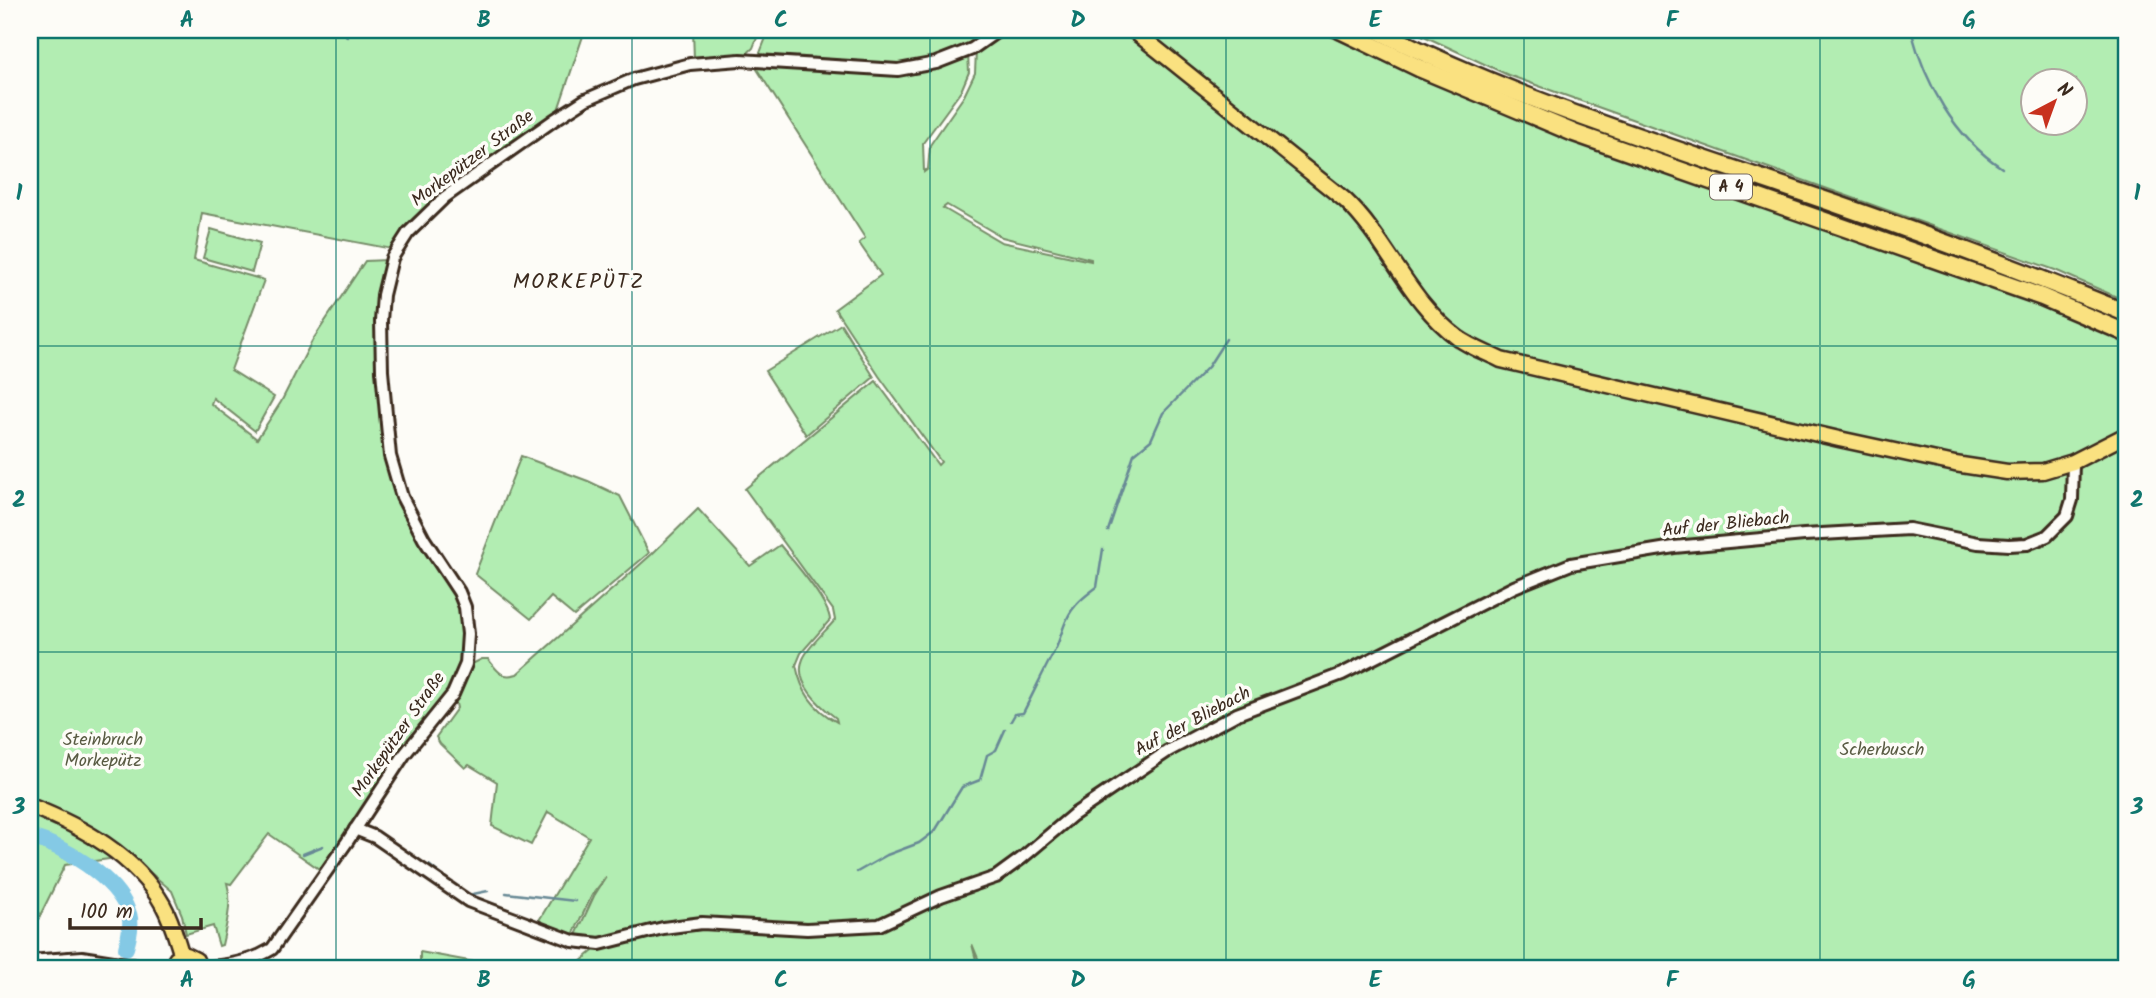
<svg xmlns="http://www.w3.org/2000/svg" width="2156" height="998" font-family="Kalam,sans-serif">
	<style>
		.green { fill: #b2edb2; stroke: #768c68; stroke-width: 2; fill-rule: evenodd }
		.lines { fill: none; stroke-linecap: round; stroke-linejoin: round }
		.stream { stroke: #678995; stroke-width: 2.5 }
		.river { stroke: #84c9e5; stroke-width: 16 }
		.minor-casing { stroke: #3b2a1e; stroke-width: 16 }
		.major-casing { stroke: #3b2a1e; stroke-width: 19 }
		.highway-casing { stroke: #3b2a1e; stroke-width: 21 }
		.minor { stroke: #fdfcf7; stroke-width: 10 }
		.major { stroke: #fae180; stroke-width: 14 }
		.highway { stroke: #fae180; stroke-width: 16 }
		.grid { fill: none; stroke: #0f766e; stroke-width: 2; stroke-opacity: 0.55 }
		.labels { text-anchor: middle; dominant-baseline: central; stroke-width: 7; stroke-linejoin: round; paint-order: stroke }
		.shield { fill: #fdfcf7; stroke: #75695f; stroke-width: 2 }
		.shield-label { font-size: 16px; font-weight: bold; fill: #3b2a1e }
		.street-label { font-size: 18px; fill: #3b2a1e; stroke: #fdfcf7 }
		.park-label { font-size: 18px; fill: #595b43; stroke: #fdfcf7 }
		.quarter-label { font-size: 21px; letter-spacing: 2px; fill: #3b2a1e; stroke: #fdfcf7 }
		.neatline { fill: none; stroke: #0f766e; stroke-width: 2.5 }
		.grid-label { font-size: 23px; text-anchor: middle; font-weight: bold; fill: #0f766e }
	</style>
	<rect width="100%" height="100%" fill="#fdfcf7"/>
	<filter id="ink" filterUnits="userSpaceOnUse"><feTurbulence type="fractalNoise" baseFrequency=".0143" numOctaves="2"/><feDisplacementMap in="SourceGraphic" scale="14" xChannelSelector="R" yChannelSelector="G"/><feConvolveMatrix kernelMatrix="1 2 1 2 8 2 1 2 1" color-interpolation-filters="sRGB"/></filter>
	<g filter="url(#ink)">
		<g class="green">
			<path d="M30 30H585L557 113 438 195 404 229 392 249 202 213 194 260 264 280 231 370 274 397 255 431 213 398 211 404 257 439 281 402 312 341 365 261 386 260C373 316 376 364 382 421 385 448 387 474 397 499 411 533 436 565 456 596 467 627 464 654 453 685L322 871 269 834 231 884 227 883C233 902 226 926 222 945L219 946 213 926 186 934 182 915 172 891 131 856 65 865 30 936Z"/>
			<polygon points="693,30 760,30 753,48 741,59 694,59"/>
			<polygon points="769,30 989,30 971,44 936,60 898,68 758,58"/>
			<path d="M1004 30H1317L1414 75 1573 140 2039 302 2126 339V968H982L972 944 978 968H573L600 945 623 934 600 937 576 935 594 896 606 877 592 895 573 935 538 922 589 837 548 812 531 845 492 826 497 782 469 765 465 768 440 744 436 737 457 708 455 699 464 685 472 664 482 659H488C498 671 501 679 517 674L652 554 698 509 750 566 780 545C793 561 829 602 830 620L801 653 796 665C801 691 813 709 837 722L836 718C820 706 793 682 803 659 809 645 825 632 835 620L833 610 745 489 876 381 938 465 941 462 879 376 835 309 881 275 859 243 865 238 753 63 900 74 968 54 969 72 961 91 923 143 924 172 928 169 930 145 964 96 975 73 976 51ZM947 205 1002 237 1091 259V261L1001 242 943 208Z"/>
			<path d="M1411 30H2126V301L2055 270 1508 75ZM2034 80H2076V122H2034Z"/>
			<polygon points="211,229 260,243 252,272 203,258"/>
			<polygon points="841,324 874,377 806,435 765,371"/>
			<polygon points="521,456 588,481 620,496 649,553 574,616 551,597 531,619 475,574"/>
			<polygon points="420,952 507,968 420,968"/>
		</g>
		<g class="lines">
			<g class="stream">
				<polyline points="344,30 347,37"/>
				<path d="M1911 30C1925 83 1954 137 2002 168"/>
				<polyline points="1108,531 1134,454 1151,440 1163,413 1208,367 1226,339"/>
				<path d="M1011 721 1015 714 1023 713C1034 692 1044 670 1055 650 1060 640 1062 629 1067 619 1073 605 1085 596 1097 587L1103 549"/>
				<polyline points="303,854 323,846"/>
				<polyline points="429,865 451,883"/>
				<polyline points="857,872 887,855 919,843 935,831 962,787 980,780 987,755 996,750 1005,730"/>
				<polyline points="506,893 575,901"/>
				<polyline points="468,895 488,891"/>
			</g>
			<path class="river" d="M30 837C64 846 115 877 128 911 133 922 129 937 126 948"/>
			<defs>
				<g id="minor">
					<polyline points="355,829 375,837 468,901 573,941 600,944 663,928 702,923 807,929 879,925 941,896 996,877 1022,858 1073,815 1168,751 1237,714 1342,674 1514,587 1571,564 1674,547 1804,535 1909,529 1978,543 2009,545 2027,544 2047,536 2067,516 2072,500 2073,462"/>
					<polyline points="30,961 82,957 151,968"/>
					<path d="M199 968C225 966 249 963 272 949L347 842 404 755 453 694 466 664 468 634 465 607 459 592 424 539 402 497 390 456 382 371 381 321 383 295 392 258 408 233 445 197 554 120 585 100 634 79 690 64 740 60 898 70 936 63 972 49 999 30"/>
				</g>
				<g id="major">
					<path d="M1133 30 1345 200C1388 241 1409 302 1458 338 1470 347 1487 353 1501 360L1839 439 1955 464 2007 472 2043 471 2073 462 2126 435"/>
					<path d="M30 806C81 826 135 855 163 905 172 921 176 938 182 956"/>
					<polyline points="172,968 176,959 186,955 196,960 199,968"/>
				</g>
				<g id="highway">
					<polyline points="1340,30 1419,68 1574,133 2042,297 2126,333"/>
					<path d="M1377 30C1500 92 1632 135 1763 179 1885 220 2007 264 2126 313"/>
				</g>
			</defs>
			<use href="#minor" class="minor-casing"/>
			<use href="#major" class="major-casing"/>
			<use href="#highway" class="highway-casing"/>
			<use href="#minor" class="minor"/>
			<use href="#major" class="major"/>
			<use href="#highway" class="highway"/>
		</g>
	</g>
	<path class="grid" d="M336 30V968M632 30V968M930 30V968M1226 30V968M1524 30V968M1820 30V968M30 346H2126M30 652H2126"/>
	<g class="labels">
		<rect class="shield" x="1710" y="174.5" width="42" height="25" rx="5"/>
		<g class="shield-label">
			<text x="1731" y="187">A 4</text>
		</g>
		<g class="street-label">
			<text transform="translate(473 159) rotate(-37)">Morkepützer Straße</text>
			<text transform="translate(1726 525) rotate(-6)">Auf der Bliebach</text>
			<text transform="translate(1193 722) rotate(-28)">Auf der Bliebach</text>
			<text transform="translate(399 735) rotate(-55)">Morkepützer Straße</text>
		</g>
		<g class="park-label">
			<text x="103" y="740">Steinbruch<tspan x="103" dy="21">Morkepütz</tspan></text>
			<text x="1882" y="750">Scherbusch</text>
		</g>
		<g class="quarter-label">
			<text x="579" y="282">MORKEPÜTZ</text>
		</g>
	</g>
	<rect width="2156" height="998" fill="none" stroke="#fdfcf7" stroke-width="77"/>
	<g transform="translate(2054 102) rotate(41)"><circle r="33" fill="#fdfcf7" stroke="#afa8a0" stroke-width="2"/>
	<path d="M0-5L12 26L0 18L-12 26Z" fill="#c8321e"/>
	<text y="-10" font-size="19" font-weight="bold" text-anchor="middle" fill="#3b2a1e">N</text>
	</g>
	<path d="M70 918v10h131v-10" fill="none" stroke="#3b2a1e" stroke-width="3.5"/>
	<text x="80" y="918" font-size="21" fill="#3b2a1e" stroke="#fdfcf7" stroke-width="5" paint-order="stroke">100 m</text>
	<rect x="38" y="38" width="2080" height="922" class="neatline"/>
	<g class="grid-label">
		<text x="187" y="27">A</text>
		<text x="484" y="27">B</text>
		<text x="781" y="27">C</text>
		<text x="1078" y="27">D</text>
		<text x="1375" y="27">E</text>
		<text x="1672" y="27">F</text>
		<text x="1969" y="27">G</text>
		<text x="19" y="200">1</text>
		<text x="2137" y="200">1</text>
		<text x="19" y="507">2</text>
		<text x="2137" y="507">2</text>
		<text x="19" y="814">3</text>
		<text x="2137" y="814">3</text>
		<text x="187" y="987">A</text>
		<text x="484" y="987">B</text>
		<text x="781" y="987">C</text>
		<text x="1078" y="987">D</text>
		<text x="1375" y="987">E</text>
		<text x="1672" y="987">F</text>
		<text x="1969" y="987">G</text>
	</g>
</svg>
